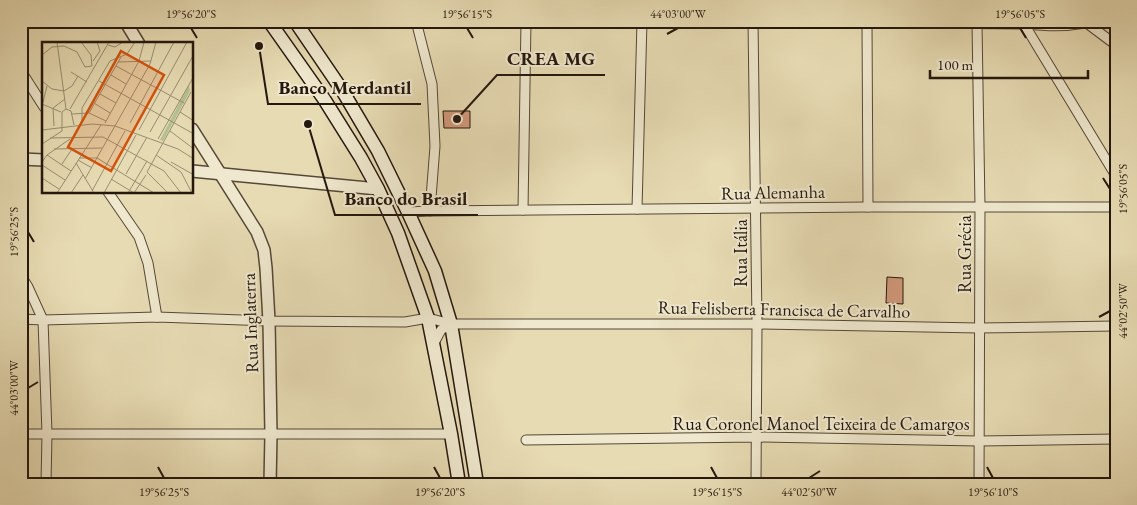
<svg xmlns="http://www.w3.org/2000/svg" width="1137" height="505" font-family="'EB Garamond',serif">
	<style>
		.building { fill: #d1987a; stroke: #24170e }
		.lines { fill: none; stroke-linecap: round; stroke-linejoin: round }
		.minor-casing { stroke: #554837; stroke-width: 11 }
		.tertiary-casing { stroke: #554837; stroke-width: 14 }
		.secondary-casing { stroke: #24170e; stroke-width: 15 }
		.minor { stroke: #efe8ce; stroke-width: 9 }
		.tertiary { stroke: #efe8ce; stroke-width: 11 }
		.secondary { stroke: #efe8ce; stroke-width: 12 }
		.ticks { fill: none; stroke: #24170e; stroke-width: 2 }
		.labels { text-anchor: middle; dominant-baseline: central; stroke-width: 4; stroke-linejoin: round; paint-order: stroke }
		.street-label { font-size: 18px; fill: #24170e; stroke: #efe8ce }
		.inset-road { fill: none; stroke: #998d71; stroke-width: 1 }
		.view { fill: #d4520c; fill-opacity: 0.15; stroke: #d4520c; stroke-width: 2.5 }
		.inset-edge { fill: none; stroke: #24170e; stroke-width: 2.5 }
		.leader { fill: none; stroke: #24170e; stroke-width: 2 }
		.callout-dot { fill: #24170e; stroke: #efe8ce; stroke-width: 2 }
		.callout-label { font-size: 19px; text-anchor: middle; font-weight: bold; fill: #24170e; stroke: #efe8ce; stroke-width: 4; stroke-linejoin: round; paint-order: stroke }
		.neatline { fill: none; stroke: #24170e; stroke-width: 2 }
		.ticks-label { font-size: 12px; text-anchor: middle; fill: #24170e }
	</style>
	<rect width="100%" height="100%" fill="#e7dbb3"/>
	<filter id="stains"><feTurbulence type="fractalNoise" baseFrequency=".004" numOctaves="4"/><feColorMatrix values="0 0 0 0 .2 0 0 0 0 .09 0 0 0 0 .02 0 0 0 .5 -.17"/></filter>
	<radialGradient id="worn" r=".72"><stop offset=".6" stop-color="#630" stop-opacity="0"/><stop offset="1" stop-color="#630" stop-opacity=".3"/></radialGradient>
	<g class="building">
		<polygon points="443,111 470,111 470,128 444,128"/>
		<polygon points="887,277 903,278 903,304 886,303"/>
	</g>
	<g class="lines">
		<defs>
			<g id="minor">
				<polyline points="416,21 432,84 435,146 430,211"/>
				<path d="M740 21 1024 24C1047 26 1063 27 1085 23"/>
				<polyline points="753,21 757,324 756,484"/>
				<polyline points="1084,21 1116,45"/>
				<polyline points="867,22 868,207"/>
				<polyline points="977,24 980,207 979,484"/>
				<polyline points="1024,24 1116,176"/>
				<polyline points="21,71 44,107"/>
				<polyline points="108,192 139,237 148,263 157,317"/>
				<polyline points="637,209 642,21"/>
				<polyline points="523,210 526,21"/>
				<polyline points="408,212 430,211 868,207 1116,207"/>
				<polyline points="21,276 28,287 43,320 47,434 46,484"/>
				<polyline points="21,319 43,320 157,317 269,321 405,322 428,318 451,324 757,324 979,328 1116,326"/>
				<polyline points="433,345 441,330 451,324"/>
				<polyline points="21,434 451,434"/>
				<polyline points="526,440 756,437 978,441 1116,439"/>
			</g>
			<g id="tertiary">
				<polyline points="125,21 139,44"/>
				<polyline points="192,129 257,232 264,250 266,268 269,321 271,434 270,484"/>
				<polyline points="21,159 44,160"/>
				<polyline points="192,171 378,189"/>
			</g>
			<g id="secondary">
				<polyline points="269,21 324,99 361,158 378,189 398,233 428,318 451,434 459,484"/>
				<polyline points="295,21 342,90 378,151 408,212 435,271 451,324 477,484"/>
			</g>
		</defs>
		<use href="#minor" class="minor-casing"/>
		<use href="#tertiary" class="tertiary-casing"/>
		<use href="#secondary" class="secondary-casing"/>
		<use href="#minor" class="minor"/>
		<use href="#tertiary" class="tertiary"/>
		<use href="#secondary" class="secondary"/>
	</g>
	<path class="ticks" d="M191 28 197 38M467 28 473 38M1020 28 1026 38M667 34 678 28M1103 178 1110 189M28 232 34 242M1099 317 1110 311M28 388 38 382M158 467 164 478M434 467 440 478M711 467 717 478M987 467 993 478M809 478 820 471"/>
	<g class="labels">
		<g class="street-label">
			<text transform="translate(773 192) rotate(-1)">Rua Alemanha</text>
			<text transform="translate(740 253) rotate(-90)">Rua Itália</text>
			<text transform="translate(964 254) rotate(-90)">Rua Grécia</text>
			<text transform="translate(784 309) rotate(1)">Rua Felisberta Francisca de Carvalho</text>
			<text transform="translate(250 323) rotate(-92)">Rua Inglaterra</text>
			<text x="821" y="423">Rua Coronel Manoel Teixeira de Camargos</text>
		</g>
	</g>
	<g transform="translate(42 42)">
		<rect width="151" height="151" fill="#e7dbb3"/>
		<path d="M147 43 148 49 121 99 118 98Z" fill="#b2c18f"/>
		<path class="inset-road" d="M15 0 24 67M39 0 49 13 50 24M66 3 73 5 81 0M0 13 10 5 22 4 35 10 43 25 50 24M51 19 58 9 55 0M76 20 109 19M74 24 142 61M29 30 45 40M69 33 84 42M0 39 10 47 22 49 30 44 36 34M57 39 152 92M58 52 74 61M52 61 68 71M0 62 19 70M0 64 5 44M28 67 67 0M138 70 152 79M47 71 79 15M30 72 47 71 64 79M40 81V66L68 19 85 12 93 0M63 81 97 19 102 0M88 81 132 0M12 84 11 66 23 57M0 88 50 82 73 84 136 107 152 117M97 88 145 0M20 89V70L24 67 29 69 32 83M128 89 152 107M108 90 152 12M8 96 61 95 122 129 139 151M116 97 152 34M0 102 20 89M12 107 60 106M5 113 29 129M114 113 139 130 150 151M37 116H55L112 151M36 118 50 126M0 120 5 113 28 97M129 120 152 133M34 121 52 151M20 122 30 107M0 123 23 138M84 132 105 95M0 136 17 147M43 137 108 22 114 0M69 137 92 151M50 149 83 89M15 151 59 83M29 151 41 133M62 151 94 93M86 151 105 119M92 151 104 133M126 151 105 130 149 50"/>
		<path class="view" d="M79 9 122 33 69 129 26 105Z"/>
		<rect width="151" height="151" class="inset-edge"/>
	</g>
	<path class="leader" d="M457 119L497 75H605M259 46L268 104H421M308 124L335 215H478"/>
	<g class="callout-dot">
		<circle cx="457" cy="119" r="5"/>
		<circle cx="259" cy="46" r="5"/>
		<circle cx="308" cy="124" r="5"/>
	</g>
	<g class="callout-label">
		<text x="551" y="65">CREA MG</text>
		<text x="345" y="94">Banco Merdantil</text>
		<text x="406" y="205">Banco do Brasil</text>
	</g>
	<rect width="1137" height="505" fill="none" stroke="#e7dbb3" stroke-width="55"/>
	<path d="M930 70v8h158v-8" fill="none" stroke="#24170e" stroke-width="2.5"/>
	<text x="937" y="70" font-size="15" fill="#24170e" stroke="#efe8ce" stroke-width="4" paint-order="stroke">100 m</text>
	<rect x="28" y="28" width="1082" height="450" class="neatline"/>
	<g class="ticks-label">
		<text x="191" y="18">19°56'20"S</text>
		<text x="467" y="18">19°56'15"S</text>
		<text x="678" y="18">44°03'00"W</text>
		<text x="1020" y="18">19°56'05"S</text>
		<text transform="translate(1123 189) rotate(-90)" y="4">19°56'05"S</text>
		<text transform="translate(14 232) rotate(-90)" y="4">19°56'25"S</text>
		<text transform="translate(1123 311) rotate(-90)" y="4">44°02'50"W</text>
		<text transform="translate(14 388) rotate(-90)" y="4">44°03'00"W</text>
		<text x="164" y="496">19°56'25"S</text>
		<text x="440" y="496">19°56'20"S</text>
		<text x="717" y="496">19°56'15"S</text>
		<text x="809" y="496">44°02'50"W</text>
		<text x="993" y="496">19°56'10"S</text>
	</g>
	<rect width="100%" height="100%" filter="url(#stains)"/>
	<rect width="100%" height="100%" fill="url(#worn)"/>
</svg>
